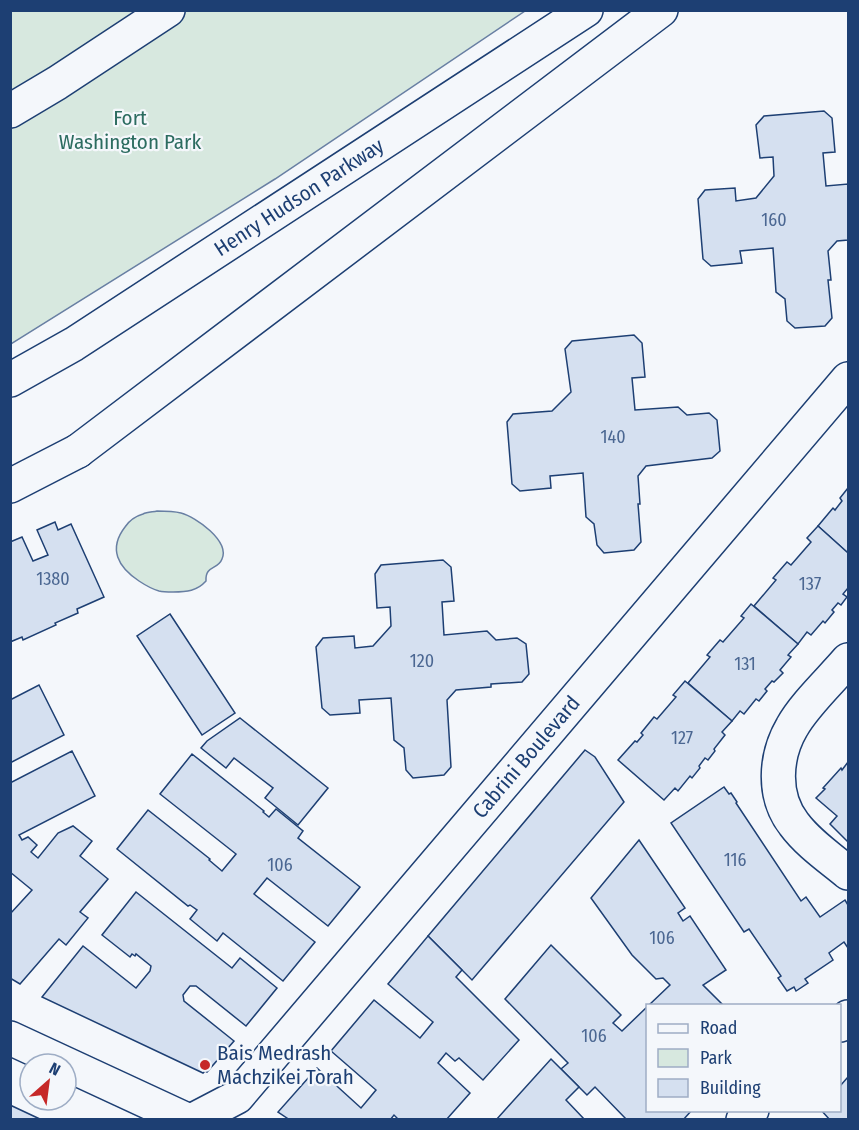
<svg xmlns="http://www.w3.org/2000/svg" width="859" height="1130" font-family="'Fira Sans Condensed',sans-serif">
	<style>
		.green { fill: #d7e8df; stroke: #687fa3; stroke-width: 1.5 }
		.building { fill: #d5e0f0; stroke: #1d3f73; stroke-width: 1.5 }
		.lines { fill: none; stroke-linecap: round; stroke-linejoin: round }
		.minor-casing { stroke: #1d3f73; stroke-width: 36 }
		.major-casing { stroke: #1d3f73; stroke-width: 36 }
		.highway-casing { stroke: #1d3f73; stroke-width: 36 }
		.minor { stroke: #f4f7fb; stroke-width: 33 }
		.major { stroke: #f4f7fb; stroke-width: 33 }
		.highway { stroke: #f4f7fb; stroke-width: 33 }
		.poi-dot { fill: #c62828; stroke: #f4f7fb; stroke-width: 2 }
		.labels { text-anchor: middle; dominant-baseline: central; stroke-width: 4.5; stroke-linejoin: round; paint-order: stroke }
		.number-label { font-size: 18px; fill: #4b6792 }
		.park-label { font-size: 21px; fill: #2c6c60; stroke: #f4f7fb }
		.street-label { font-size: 21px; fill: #1d3f73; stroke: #f4f7fb }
		.poi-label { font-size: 21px; fill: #1d3f73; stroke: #f4f7fb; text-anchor: start }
	</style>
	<rect width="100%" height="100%" fill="#f4f7fb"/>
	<g class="green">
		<polygon points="11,11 525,11 275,179 11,344"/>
		<path d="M157 511C165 511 173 511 181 513 196 517 230 541 222 559 218 570 205 565 206 581 197 591 187 592 173 592 169 592 163 592 159 591 152 589 145 585 139 581 118 567 108 549 125 527 129 521 136 516 143 514 147 512 153 512 157 511Z"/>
	</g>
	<g class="building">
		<polygon points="824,111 832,118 835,152 823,153 826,186 848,184 848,240 837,241 828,251 831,280 828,280 832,318 825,326 795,328 787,321 785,299 776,292 773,248 740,251 742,263 711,266 703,259 698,199 705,190 735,188 736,201 756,198 774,176 773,157 760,158 756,125 764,116"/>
		<polygon points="634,335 642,343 645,377 632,378 635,410 678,407 687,415 709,413 717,420 720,451 712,458 646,466 638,476 640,504 638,504 641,542 634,550 604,553 597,545 594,524 586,517 583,473 550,476 551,488 520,491 512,484 507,422 513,414 552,411 571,392 565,349 572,341"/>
		<polygon points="848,488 848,553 818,526 833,508 835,510 842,501 840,498"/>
		<polygon points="55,522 58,530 71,524 104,597 77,609 78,613 55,623 56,625 23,640 22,637 10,642 10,542 22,537 33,561 48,555 37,530"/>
		<polygon points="818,526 848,553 848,588 843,594 847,597 841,605 838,603 832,610 834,612 825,623 823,621 811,635 807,632 798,644 754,606 776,580 773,578 787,562 791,565 811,542 807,538"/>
		<polygon points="443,560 451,567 454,601 442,602 444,635 487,631 496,640 517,638 526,644 529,674 522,682 491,684 491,687 456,690 447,700 451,767 444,775 413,778 406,770 404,748 394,740 391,698 359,700 360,713 330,715 322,708 316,647 323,638 354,636 355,648 373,646 391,626 390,607 377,608 375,574 381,565"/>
		<polygon points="751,604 798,644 788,655 791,657 780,670 783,673 774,682 772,681 765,689 767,691 759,701 756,699 744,714 740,711 732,721 688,683 710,657 707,655 720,640 723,642 744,618 741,616"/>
		<polygon points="170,614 235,713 202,735 137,636"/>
		<polygon points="685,681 732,721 722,732 725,735 714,749 715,751 708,760 705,758 699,766 700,768 692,778 690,776 678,791 675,788 664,800 618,760 635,741 637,742 643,735 641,733 654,717 657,719 676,697 673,695"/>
		<polygon points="39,685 64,735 10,763 10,700"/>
		<polygon points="240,718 328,788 298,825 265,798 273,788 234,758 226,768 201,748 207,741"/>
		<polygon points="585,750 595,757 624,802 472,980 428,936"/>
		<polygon points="72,751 95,796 19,835 22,840 28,837 37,845 31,852 38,858 58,833 73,826 92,841 80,856 108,879 80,912 88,918 66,945 59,939 20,984 10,978 10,914 32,890 10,872 10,783"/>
		<polygon points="192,754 264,811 263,812 269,817 276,809 303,831 298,838 360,887 328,926 267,878 254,894 315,942 283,981 223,933 217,941 190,919 197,910 190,905 188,906 117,849 148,810 210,859 209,860 222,871 236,854 160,794"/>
		<polygon points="848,762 848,842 830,824 837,816 816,798 825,789 823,788 841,768 842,770"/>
		<polygon points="724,787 729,794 731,793 737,802 736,803 801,901 806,897 820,917 845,900 848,905 848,948 844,942 829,953 833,960 805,979 808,983 796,991 794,987 787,991 778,978 781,976 749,929 744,932 671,823"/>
		<polygon points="639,840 685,908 678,913 683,921 690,916 726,970 703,985 724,1006 648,1006 670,985 663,978 656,979 632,955 591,898"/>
		<polygon points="136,892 232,968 240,958 277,988 246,1026 196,986 190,986 183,995 184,1001 234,1041 207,1072 205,1071 203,1073 42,997 83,946 136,988 150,971 151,966 136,954 135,956 132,954 130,957 102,935"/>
		<polygon points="428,936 462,970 456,977 519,1040 483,1080 459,1058 455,1061 446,1053 438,1063 470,1093 446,1120 399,1120 394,1115 390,1120 290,1120 278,1112 317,1068 361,1108 376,1090 331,1051 374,1000 420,1038 433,1022 388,984"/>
		<polygon points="551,945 621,1015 613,1023 622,1031 648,1006 648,1110 692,1110 683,1120 627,1120 595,1087 587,1095 561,1069 568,1063 505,999"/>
		<polygon points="551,1059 579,1087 566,1100 585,1120 496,1120"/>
		<polygon points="848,1077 848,1120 830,1120 821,1110 840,1110 840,1086"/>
		<polygon points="10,1105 42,1120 10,1120"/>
	</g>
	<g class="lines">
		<defs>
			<g id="minor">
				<path d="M848 660C831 680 804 705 792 727 775 756 772 796 794 824 808 843 830 858 848 873"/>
				<polyline points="840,1025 848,1017"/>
				<path id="s1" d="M193 1120 237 1097 848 379"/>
				<polyline points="743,1120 752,1110"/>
			</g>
			<g id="major">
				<polyline points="10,486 78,451"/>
				<polyline points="10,1038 187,1120"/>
			</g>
			<g id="highway">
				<polyline points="10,111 57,83 168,10"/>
				<path id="s2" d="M10 380 74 344 586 10"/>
				<polyline points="78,451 661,10"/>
			</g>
		</defs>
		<use href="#minor" class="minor-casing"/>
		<use href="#major" class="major-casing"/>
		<use href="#highway" class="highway-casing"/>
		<use href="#minor" class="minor"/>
		<use href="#major" class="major"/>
		<use href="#highway" class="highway"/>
	</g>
	<circle class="poi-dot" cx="205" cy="1065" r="6"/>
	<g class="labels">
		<g class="number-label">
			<text x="774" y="220">160</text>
			<text x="613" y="437">140</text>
			<text x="53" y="579">1380</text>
			<text x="810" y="584">137</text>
			<text x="422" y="661">120</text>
			<text x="745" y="664">131</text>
			<text x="682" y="738">127</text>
			<text x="735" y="860">116</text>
			<text x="280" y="865">106</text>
			<text x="662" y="938">106</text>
			<text x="594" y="1036">106</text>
		</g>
		<g class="park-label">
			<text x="130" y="118">Fort<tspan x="130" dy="24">Washington Park</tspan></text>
		</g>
		<g class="street-label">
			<text stroke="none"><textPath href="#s2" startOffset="342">Henry Hudson Parkway</textPath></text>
			<text stroke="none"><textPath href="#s1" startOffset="496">Cabrini Boulevard</textPath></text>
		</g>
		<g class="poi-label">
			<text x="217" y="1053">Bais Medrash<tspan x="217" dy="24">Machzikei Torah</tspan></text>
		</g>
	</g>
	<rect width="859" height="1130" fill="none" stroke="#1d3f73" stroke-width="24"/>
	<rect x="646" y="1004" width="195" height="108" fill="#f4f7fb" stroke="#9eadc5" stroke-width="1.5"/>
	<rect x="658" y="1024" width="30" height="9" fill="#f4f7fb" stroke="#9eadc5" stroke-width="1.5"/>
	<text x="700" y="1034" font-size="18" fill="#1d3f73">Road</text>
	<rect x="658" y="1049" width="30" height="18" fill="#d7e8df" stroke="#9eadc5" stroke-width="1.5"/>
	<text x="700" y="1064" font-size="18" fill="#1d3f73">Park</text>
	<rect x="658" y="1079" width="30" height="18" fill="#d5e0f0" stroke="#9eadc5" stroke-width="1.5"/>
	<text x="700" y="1094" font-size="18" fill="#1d3f73">Building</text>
	<g transform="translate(48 1082) rotate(28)"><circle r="28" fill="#f4f7fb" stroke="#9eadc5" stroke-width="1.5"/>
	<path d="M0-4.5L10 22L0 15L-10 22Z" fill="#c62828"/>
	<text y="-9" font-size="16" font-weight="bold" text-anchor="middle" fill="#1d3f73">N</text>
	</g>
</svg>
